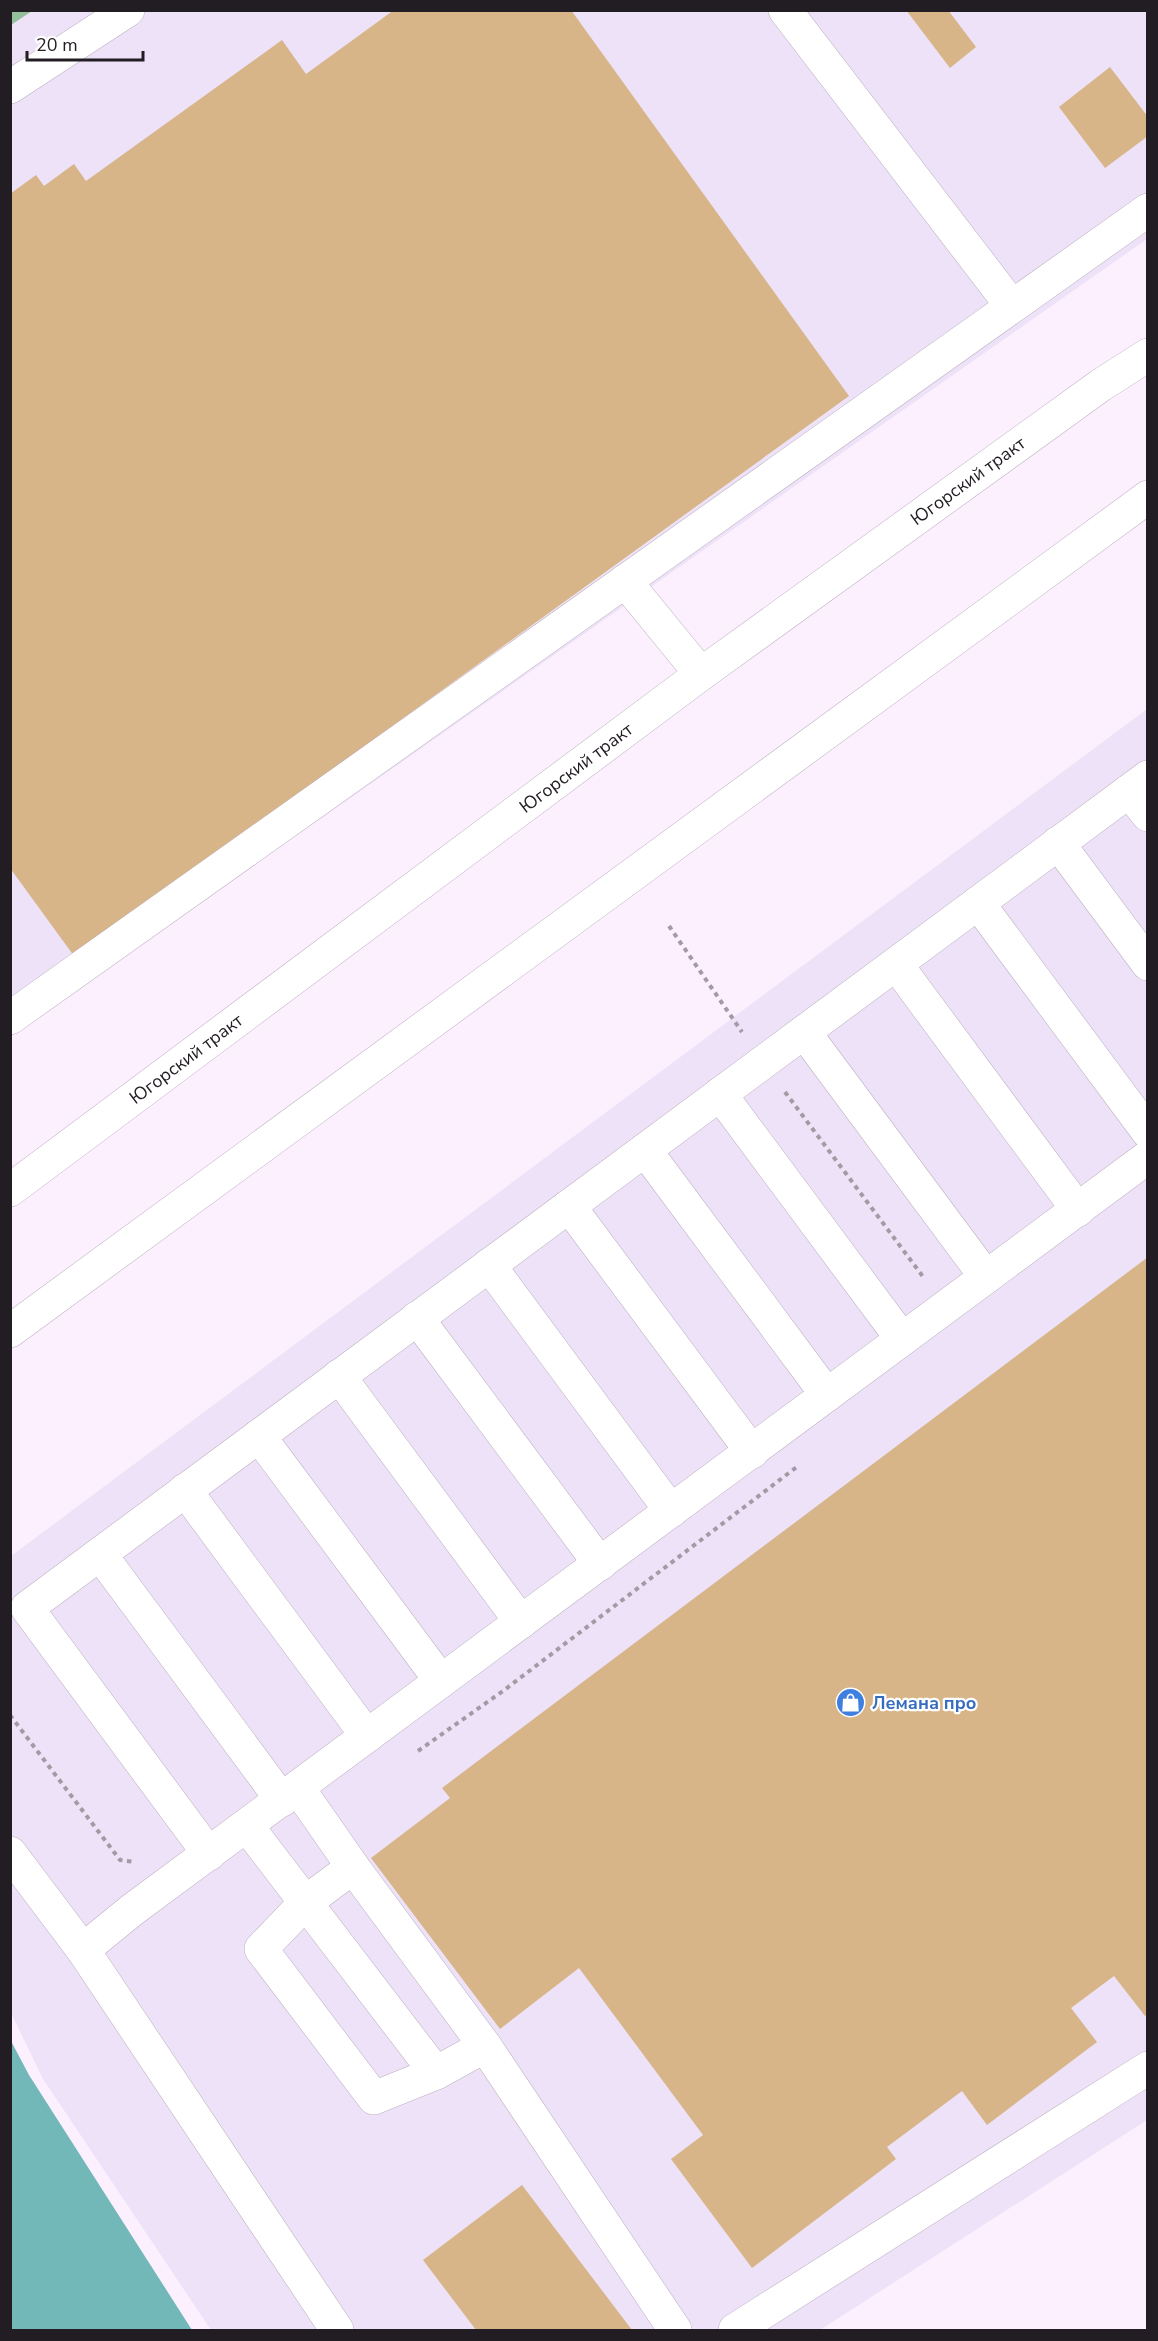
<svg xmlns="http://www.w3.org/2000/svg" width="1158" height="2341" font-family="'Nunito Sans',sans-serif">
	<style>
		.commercial { fill: #ede2f7 }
		.forest { fill: #94c09b }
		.water { fill: #72b8b8 }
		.building { fill: #d7b588 }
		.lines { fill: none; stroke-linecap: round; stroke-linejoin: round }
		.minor-casing { stroke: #bdafc0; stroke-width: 34 }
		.major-casing { stroke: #bdafc0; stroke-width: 34 }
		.path { stroke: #a39aa5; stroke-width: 4; stroke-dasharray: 4.5 4.5; stroke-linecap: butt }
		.minor { stroke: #fff; stroke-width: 33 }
		.major { stroke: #fff; stroke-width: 33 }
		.labels { text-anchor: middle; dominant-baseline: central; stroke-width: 4.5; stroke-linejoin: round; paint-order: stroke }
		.street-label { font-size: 18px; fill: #221d23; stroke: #fff }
		.shop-label { font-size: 18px; font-weight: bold; fill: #366cbe; stroke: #fff; text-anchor: start }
	</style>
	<rect width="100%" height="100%" fill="#fcf0ff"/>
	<g class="commercial">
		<polygon points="16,10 1147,11 1147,239 11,1036 10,14"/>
		<polygon points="1147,709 1147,2120 820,2330 211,2330 43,2079 11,2013 11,1556"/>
	</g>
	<polygon class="forest" points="11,10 32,10 32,11 11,25"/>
	<polygon class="water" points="11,2041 29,2075 192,2330 11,2330"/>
	<g class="building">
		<polygon points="394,10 571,10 849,396 74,956 10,868 10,194 36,175 44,186 74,164 86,181 282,40 306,74"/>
		<polygon points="906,10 948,10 976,47 950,68"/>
		<polygon points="1110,67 1148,117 1148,136 1105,168 1059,107"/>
		<polygon points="1148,1257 1148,2014 1145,2016 1114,1976 1071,2008 1097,2042 987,2125 962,2091 887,2147 896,2159 752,2268 671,2159 703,2135 579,1968 500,2029 371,1858 450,1798 442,1788"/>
		<polygon points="522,2185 632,2330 476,2330 423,2260"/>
	</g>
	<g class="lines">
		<defs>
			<g id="minor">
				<polyline points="785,10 1011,305"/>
				<polyline points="10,87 128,10"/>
				<polyline points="625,581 701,674"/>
				<polyline points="1129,791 1148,815"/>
				<polyline points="1058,843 1148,964"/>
				<polyline points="978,903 1148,1132"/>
				<polyline points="896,964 1078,1210"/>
				<polyline points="10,1018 1148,210"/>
				<polyline points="804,1032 986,1277"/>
				<polyline points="720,1094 902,1339"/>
				<polyline points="645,1150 827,1395"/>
				<polyline points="569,1206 752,1452"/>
				<polyline points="489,1265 671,1511"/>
				<polyline points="417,1318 600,1564"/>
				<polyline points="339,1376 521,1622"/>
				<polyline points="259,1436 441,1681"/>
				<polyline points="185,1490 367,1736"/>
				<polyline points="100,1554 282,1800"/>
				<polyline points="298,1788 353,1867 485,2046 675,2330"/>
				<polyline points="247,1826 436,2073"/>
				<polyline points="10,1853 83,1950 337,2330"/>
				<polyline points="209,1854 27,1608 1148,777"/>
				<polyline points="353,1867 306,1902 261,1949 374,2098 436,2073 485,2046"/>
				<polyline points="83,1950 132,1910 1148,1157"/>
				<polyline points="735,2330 1148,2068"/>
			</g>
			<g id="major">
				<polyline points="10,1190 701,674 1101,385 1148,355"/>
				<polyline points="10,1331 1148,497"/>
			</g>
		</defs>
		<use href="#minor" class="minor-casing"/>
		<use href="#major" class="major-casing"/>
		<g class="path">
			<polyline points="669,926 742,1032"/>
			<polyline points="785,1092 924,1278"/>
			<polyline points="10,1715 120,1860 135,1862"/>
			<polyline points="418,1751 503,1691 798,1466"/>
		</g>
		<use href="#minor" class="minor"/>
		<use href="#major" class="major"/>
	</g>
	<defs>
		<symbol id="shop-disc" viewBox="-11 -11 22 22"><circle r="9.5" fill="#3f7fe0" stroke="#fff"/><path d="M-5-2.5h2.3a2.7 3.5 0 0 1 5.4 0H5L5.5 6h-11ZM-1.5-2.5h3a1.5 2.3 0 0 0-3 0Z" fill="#fff"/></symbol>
	</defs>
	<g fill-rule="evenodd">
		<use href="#shop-disc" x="834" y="1686" width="33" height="33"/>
	</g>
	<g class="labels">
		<g class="street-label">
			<text transform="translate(968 481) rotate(-36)">Югорский тракт</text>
			<text transform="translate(576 768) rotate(-37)">Югорский тракт</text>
			<text transform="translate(186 1059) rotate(-37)">Югорский тракт</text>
		</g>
		<g class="shop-label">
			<text x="872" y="1703">Лемана про</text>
		</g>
	</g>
	<rect width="1158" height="2341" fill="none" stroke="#221d23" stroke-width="24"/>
	<path d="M27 51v9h116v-9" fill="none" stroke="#221d23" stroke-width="3"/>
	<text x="36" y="51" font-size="18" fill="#221d23" stroke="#ffffff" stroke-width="4.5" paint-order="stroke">20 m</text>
</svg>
